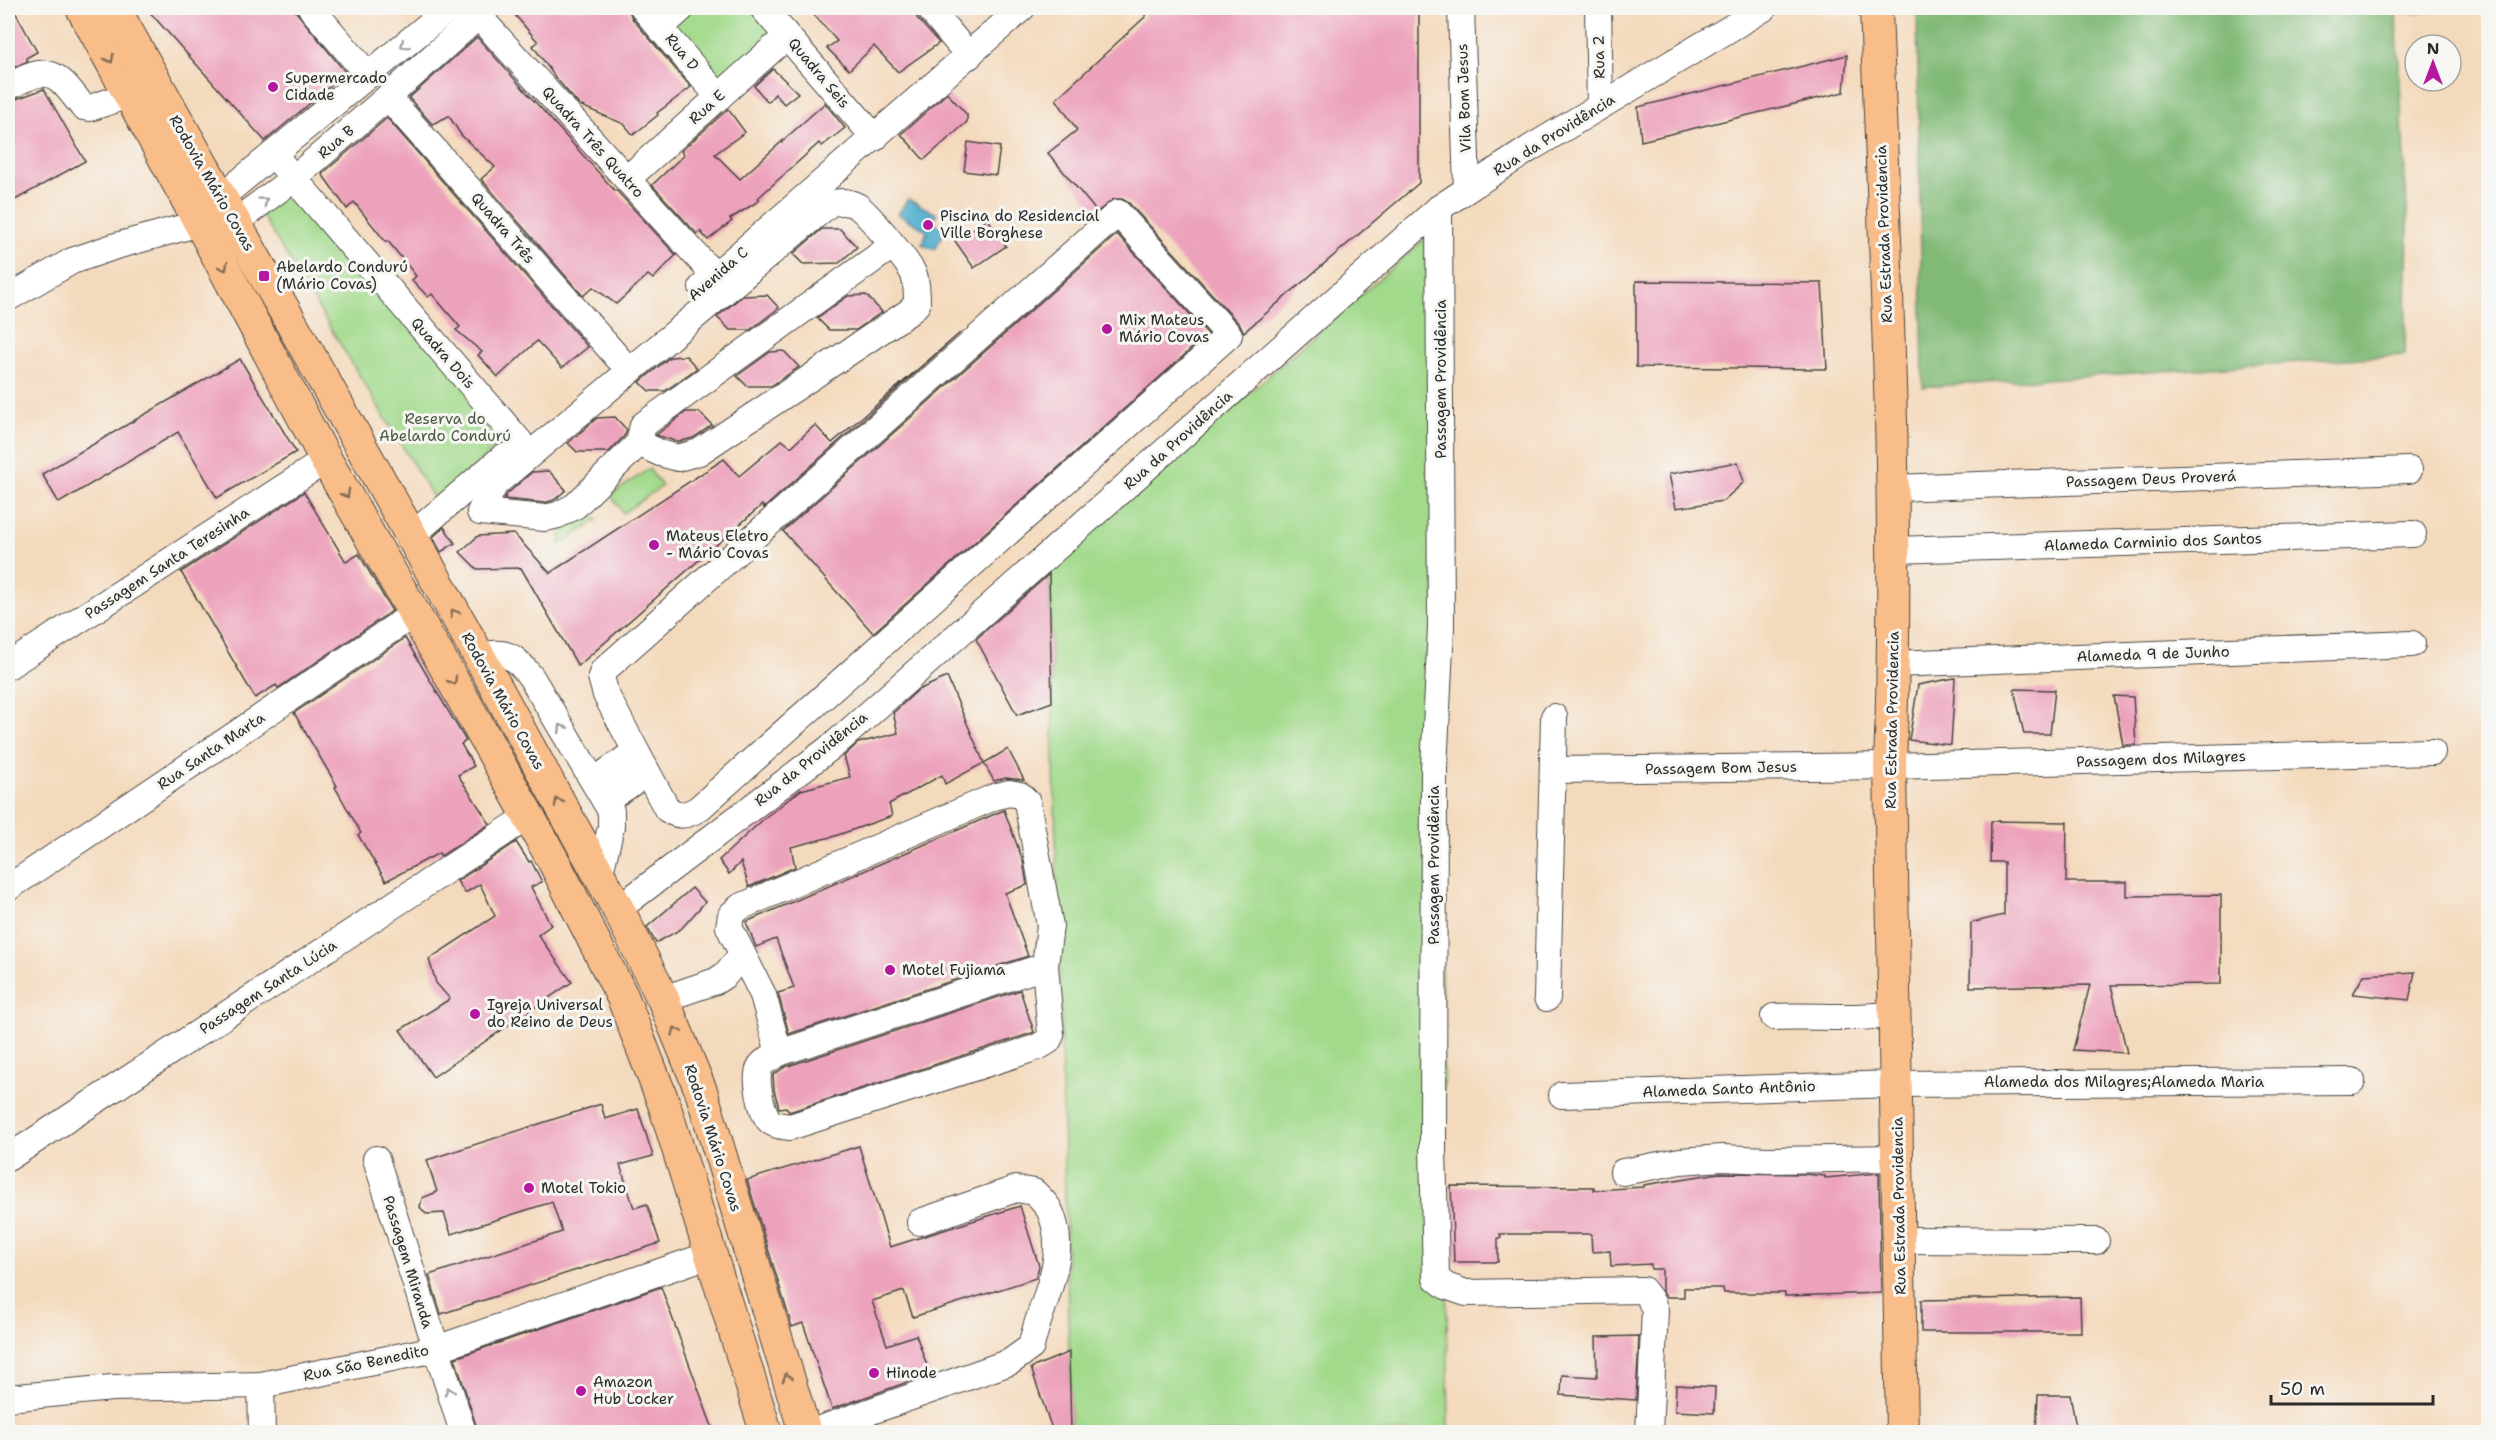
<svg xmlns="http://www.w3.org/2000/svg" width="2496" height="1440" font-family="'Shantell Sans',sans-serif">
	<style>
		.green { fill: #a2da8b; stroke: #66825b; stroke-width: 1.5 }
		.forest { fill: #81ba77; stroke: #567251; stroke-width: 1.5 }
		.water { fill: #4fadcd; stroke: #3d6c7c; stroke-width: 1.5 }
		.building { fill: #eda2bc }
		.lines { fill: none; stroke-linecap: round; stroke-linejoin: round }
		.minor-casing { stroke: #494541; stroke-width: 28 }
		.major-casing { stroke: #494541; stroke-width: 34 }
		.minor { stroke: #fff; stroke-width: 26 }
		.major { stroke: #f8bd89; stroke-width: 32 }
		.oneway { stroke: #a0a0a0 }
		.oneway2 { stroke: #876d55 }
		.poi-dot { fill: #b5179e; stroke: #f6f6f2; stroke-width: 2 }
		.labels { text-anchor: middle; dominant-baseline: central; stroke-width: 6; stroke-linejoin: round; paint-order: stroke }
		.street-label { font-size: 15px; fill: #2b2b2b; stroke: #f6f6f2 }
		.poi-label { font-size: 15px; fill: #2b2b2b; stroke: #f6f6f2; text-anchor: start }
		.park-label { font-size: 15px; fill: #495743; stroke: #f6f6f2 }
	</style>
	<rect width="100%" height="100%" fill="#f6f6f2"/>
	<filter id="ink" filterUnits="userSpaceOnUse"><feTurbulence type="fractalNoise" baseFrequency=".0167" numOctaves="2"/><feDisplacementMap in="SourceGraphic" scale="12" xChannelSelector="R" yChannelSelector="G"/><feConvolveMatrix kernelMatrix="1 2 1 2 8 2 1 2 1" color-interpolation-filters="sRGB"/></filter>
	<filter id="wash" filterUnits="userSpaceOnUse"><feTurbulence type="fractalNoise" baseFrequency=".008" numOctaves="4" result="noise"/><feDisplacementMap in="SourceGraphic" scale="24" xChannelSelector="R" yChannelSelector="G"/><feGaussianBlur stdDeviation="1.35" result="paint"/><feColorMatrix in="noise" values="0 0 0 0 0 0 0 0 0 0 0 0 0 0 0 0 0 1.4 0 .05"/><feComposite in="paint" operator="in"/></filter>
	<g filter="url(#wash)">
		<rect width="100%" height="100%" fill="#f4dabd"/>
		<g class="green">
			<polygon points="668,8 762,8 785,32 714,95 650,23"/>
			<polygon points="288,175 512,434 435,500 255,204"/>
			<polygon points="1429,235 1449,1432 1071,1432 1049,569"/>
			<polygon points="649,469 662,486 623,513 611,495"/>
			<polygon points="588,508 597,520 560,545 562,527"/>
		</g>
		<polygon class="forest" points="1917,8 2488,8 2396,13 2408,227 2405,355 1923,387"/>
		<polygon class="water" points="908,199 937,214 933,222 945,229 935,250 922,244 927,231 898,214"/>
		<g id="blocks">
			<g class="building">
				<polygon points="8,8 13,8 37,52 26,58 28,61 8,70"/>
				<polygon points="146,8 293,8 346,73 265,141"/>
				<polygon points="509,8 628,8 632,18 691,87 657,113 658,115 633,135 624,124 579,105 555,77 533,46 538,42"/>
				<polygon points="808,8 914,8 917,18 939,43 898,72 874,46 849,70 827,48 837,41"/>
				<polygon points="1139,8 1419,8 1419,183 1244,332 1240,325 1129,203 1122,199 1114,199 1097,212 1048,153 1077,130 1056,99 1146,16"/>
				<polygon points="477,37 615,191 616,190 676,255 653,279 648,275 616,304 593,287 583,296 481,179 495,167 461,135 449,116 432,124 409,98"/>
				<polygon points="1847,55 1844,92 1641,141 1638,107"/>
				<polygon points="773,69 798,93 784,104 775,94 768,102 754,86"/>
				<polygon points="44,89 85,161 8,204 8,102"/>
				<polygon points="947,93 967,115 967,122 924,160 901,134"/>
				<polygon points="825,103 845,128 822,146 819,143 758,198 760,200 730,219 732,221 708,240 700,231 697,234 652,185 684,155 681,151 728,109 745,132 715,154 740,179"/>
				<polygon points="387,118 588,347 562,368 537,341 498,377 478,355 482,352 456,330 460,327 432,294 428,297 412,280 416,276 388,241 385,241 354,202 347,209 322,174"/>
				<polygon points="968,142 1000,147 996,175 964,171"/>
				<polygon points="988,219 1006,246 974,268 955,241"/>
				<polygon points="822,229 840,229 857,247 839,263 803,264 793,254"/>
				<polygon points="1117,234 1208,334 873,633 783,531"/>
				<polygon points="1636,281 1822,283 1827,369 1636,367"/>
				<polygon points="767,295 779,308 750,330 730,330 717,317 742,296"/>
				<polygon points="866,295 882,312 856,330 829,330 817,318 848,296"/>
				<polygon points="960,333 764,508 762,505 578,666 521,568 477,569 460,552 478,536 514,534 550,573 724,459 739,476 782,440 791,447 815,425 832,443"/>
				<polygon points="784,351 799,367 771,386 747,386 737,376 770,352"/>
				<polygon points="686,356 697,368 665,391 649,391 640,382 670,357"/>
				<polygon points="240,359 296,452 217,498 178,432 59,503 42,474"/>
				<polygon points="686,412 699,412 712,425 693,438 678,442 656,435"/>
				<polygon points="615,417 627,430 625,435 609,452 577,452 568,443 597,418"/>
				<polygon points="1738,462 1744,482 1723,501 1676,508 1669,474"/>
				<polygon points="549,471 566,490 554,500 544,503 504,499 507,494 532,472"/>
				<polygon points="304,492 346,562 359,554 392,611 278,688 276,685 255,698 181,572"/>
				<polygon points="444,527 455,543 441,552 433,537"/>
				<polygon points="1049,574 1052,702 1017,715 976,639"/>
				<polygon points="405,638 466,741 461,744 474,766 458,775 490,824 441,856 439,853 386,881 358,835 361,833 335,787 337,786 294,713"/>
				<polygon points="947,677 984,763 945,784 942,775 889,804 892,816 835,836 791,847 795,867 749,887 741,862 729,874 719,860 767,816 801,790 850,777 844,756 858,743 898,733 893,713 918,690"/>
				<polygon points="1955,678 1951,745 1909,740 1918,685"/>
				<polygon points="2014,689 2055,690 2050,734 2024,734"/>
				<polygon points="2114,696 2133,697 2136,745 2123,745"/>
				<polygon points="1008,749 1024,780 1006,778 994,781 984,763"/>
				<polygon points="1004,810 1023,861 1027,885 1005,893 1028,956 789,1034 778,993 794,988 776,939 756,947 746,922"/>
				<polygon points="1991,821 2067,822 2066,882 2127,882 2127,896 2221,895 2221,984 2111,985 2127,1053 2073,1050 2090,985 1970,987 1971,923 2004,915 2004,862 1990,862"/>
				<polygon points="516,842 529,862 531,861 542,882 531,887 551,925 538,935 572,982 433,1077 400,1030 450,999 436,983 429,959 495,916 480,884 465,893 457,881"/>
				<polygon points="692,888 705,902 681,929 656,943 647,927"/>
				<polygon points="2415,972 2409,1000 2353,994 2364,975"/>
				<polygon points="1020,990 1034,1032 1032,1033 789,1112 786,1107 779,1108 774,1090 773,1075 785,1067"/>
				<polygon points="601,1104 605,1119 638,1109 653,1156 620,1165 634,1208 647,1204 660,1243 441,1314 429,1275 562,1232 552,1202 451,1234 444,1213 426,1214 420,1207 422,1198 437,1192 427,1160"/>
				<polygon points="859,1146 890,1247 1020,1206 1039,1266 1036,1278 913,1317 904,1291 872,1301 887,1345 916,1335 930,1374 832,1409 803,1323 792,1327 747,1180"/>
				<polygon points="1719,1173 1804,1174 1825,1176 1825,1178 1879,1173 1881,1293 1785,1296 1785,1293 1724,1293 1723,1288 1684,1288 1684,1297 1666,1297 1662,1291 1662,1269 1651,1269 1651,1264 1611,1266 1610,1251 1592,1252 1591,1234 1500,1234 1501,1238 1498,1238 1498,1262 1454,1262 1451,1186 1594,1187 1594,1190 1644,1187 1644,1185"/>
				<polygon points="661,1287 714,1432 478,1432 455,1358"/>
				<polygon points="2080,1297 2081,1332 1921,1332 1921,1300"/>
				<polygon points="1639,1336 1636,1400 1561,1395 1562,1375 1597,1377 1596,1337"/>
				<polygon points="1069,1352 1071,1432 1053,1432 1031,1368"/>
				<polygon points="1676,1385 1715,1387 1714,1413 1675,1411"/>
				<polygon points="2038,1395 2070,1395 2077,1432 2036,1432"/>
			</g>
		</g>
	</g>
	<g filter="url(#ink)">
		<use href="#blocks" fill-opacity="0" stroke="#494541" stroke-width="1.5"/>
		<g class="lines">
			<defs>
				<g id="minor">
					<polyline points="311,8 368,75"/>
					<polyline points="471,8 715,276"/>
					<polyline points="643,8 719,97"/>
					<polyline points="763,8 875,138"/>
					<polyline points="929,8 969,56"/>
					<polyline points="1461,8 1467,189"/>
					<polyline points="1598,8 1600,106"/>
					<polyline points="661,27 682,8"/>
					<path d="M8 87C50 63 56 72 83 107L90 108 129 95"/>
					<polyline points="388,97 619,359"/>
					<polyline points="273,154 520,442"/>
					<polyline points="627,179 787,36"/>
					<polyline points="220,198 449,8"/>
					<polyline points="1439,208 1441,627 1434,769 1433,1147 1436,1278 1446,1286 1466,1293 1643,1290 1650,1299 1655,1310 1649,1432"/>
					<path d="M1118 213 1229 335 698 809C685 816 679 817 667 809L606 695 601 677 603 671Z"/>
					<polyline points="234,223 293,179 388,97 487,8"/>
					<polyline points="702,287 1022,8"/>
					<polyline points="8,298 72,261 116,246 200,223"/>
					<path d="M639 443 660 453 678 458 699 452 909 312 917 304C917 294 917 284 914 275 910 264 867 212 857 206 848 201 839 201 829 204L495 484 480 512 545 518 558 515 575 506 639 443 643 425 892 246"/>
					<polyline points="1893,488 2409,470"/>
					<polyline points="410,537 503,457"/>
					<polyline points="1893,550 2413,534"/>
					<path d="M479 656C506 650 514 655 531 677L611 811V827L599 877"/>
					<polyline points="1894,664 2412,644"/>
					<polyline points="8,666 326,460"/>
					<polyline points="1553,770 1890,766 2432,752"/>
					<polyline points="594,781 635,752"/>
					<path d="M1009 793 1020 795 1027 802 1050 926 1045 966 1051 1035 1048 1041 1038 1047 790 1127C782 1126 772 1125 768 1119 761 1109 754 1077 760 1067 763 1061 773 1057 779 1053L763 995 729 927 731 915 740 907 994 797Z"/>
					<polyline points="605,801 647,773"/>
					<polyline points="8,888 414,614"/>
					<polyline points="618,909 835,744 1439,208 1529,149 1764,8"/>
					<polyline points="1547,998 1554,717"/>
					<polyline points="663,999 716,981 725,975 742,955"/>
					<path d="M1774 1017C1815 1015 1853 1020 1894 1014"/>
					<polyline points="779,1053 1045,966"/>
					<polyline points="1562,1095 1895,1084 2352,1081"/>
					<polyline points="8,1158 529,816"/>
					<polyline points="376,1159 463,1432"/>
					<polyline points="1623,1172 1680,1161 1722,1158 1768,1160 1898,1158"/>
					<polyline points="1900,1240 2096,1241"/>
					<polyline points="261,1385 262,1432"/>
					<polyline points="8,1398 112,1388 261,1385 436,1349 709,1255"/>
					<path d="M812 1432 1010 1362 1031 1347C1040 1302 1072 1256 1049 1209 1045 1203 1039 1197 1034 1192L1016 1189 920 1222"/>
				</g>
				<g id="major">
					<polyline points="82,8 200,223 326,460 448,672 553,860 623,998 664,1104 766,1432"/>
					<polyline points="114,8 479,656 618,909 663,999 701,1091 805,1432"/>
					<path d="M1876 8C1885 260 1900 513 1890 766L1902 1432"/>
				</g>
			</defs>
			<use href="#minor" class="minor-casing"/>
			<use href="#major" class="major-casing"/>
			<use href="#minor" class="minor"/>
			<use href="#major" class="major"/>
		</g>
		<defs><path id="oneway-chevron" d="M-2-3.5L2.5 0L-2 3.5" fill="none" stroke-width="1.6" stroke-linecap="round" stroke-linejoin="round" transform="scale(1.5)"/></defs>
		<g class="oneway">
			<use href="#oneway-chevron" transform="translate(404 45) rotate(140)"/>
			<use href="#oneway-chevron" transform="translate(264 201) rotate(-37)"/>
			<use href="#oneway-chevron" transform="translate(562 728) rotate(-121)"/>
			<use href="#oneway-chevron" transform="translate(449 1391) rotate(-108)"/>
		</g>
		<g class="oneway2">
			<use href="#oneway-chevron" transform="translate(110 59) rotate(62)"/>
			<use href="#oneway-chevron" transform="translate(224 267) rotate(62)"/>
			<use href="#oneway-chevron" transform="translate(346 494) rotate(60)"/>
			<use href="#oneway-chevron" transform="translate(454 613) rotate(-120)"/>
			<use href="#oneway-chevron" transform="translate(453 681) rotate(61)"/>
			<use href="#oneway-chevron" transform="translate(558 802) rotate(-118)"/>
			<use href="#oneway-chevron" transform="translate(676 1031) rotate(-113)"/>
			<use href="#oneway-chevron" transform="translate(787 1377) rotate(-107)"/>
		</g>
	</g>
	<g class="poi-dot">
		<circle cx="273" cy="87" r="6"/>
		<circle cx="928" cy="225" r="6"/>
		<rect x="258" y="270" width="12" height="12" rx="3"/>
		<circle cx="1107" cy="329" r="6"/>
		<circle cx="654" cy="545" r="6"/>
		<circle cx="890" cy="970" r="6"/>
		<circle cx="475" cy="1014" r="6"/>
		<circle cx="529" cy="1188" r="6"/>
		<circle cx="874" cy="1373" r="6"/>
		<circle cx="581" cy="1391" r="6"/>
	</g>
	<g class="labels">
		<g class="street-label">
			<text transform="translate(682 52) rotate(50)">Rua D</text>
			<text transform="translate(1599 57) rotate(-91)">Rua 2</text>
			<text transform="translate(819 73) rotate(50)">Quadra Seis</text>
			<text transform="translate(1464 98) rotate(-92)">Vila Bom Jesus</text>
			<text transform="translate(707 107) rotate(-42)">Rua E</text>
			<text transform="translate(1554 135) rotate(-32)">Rua da Providência</text>
			<text transform="translate(336 142) rotate(-41)">Rua B</text>
			<text transform="translate(593 142) rotate(48)">Quadra Três Quatro</text>
			<text transform="translate(212 183) rotate(60)">Rodovia Mário Covas</text>
			<text transform="translate(503 228) rotate(49)">Quadra Três</text>
			<text transform="translate(1884 234) rotate(-92)">Rua Estrada Providencia</text>
			<text transform="translate(718 274) rotate(-41)">Avenida C</text>
			<text transform="translate(443 353) rotate(49)">Quadra Dois</text>
			<text transform="translate(1441 379) rotate(-90)">Passagem Providência</text>
			<text transform="translate(1178 440) rotate(-42)">Rua da Providência</text>
			<text transform="translate(2151 479) rotate(-2)">Passagem Deus Proverá</text>
			<text transform="translate(2153 542) rotate(-2)">Alameda Carminio dos Santos</text>
			<text transform="translate(167 563) rotate(-33)">Passagem Santa Teresinha</text>
			<text transform="translate(2153 654) rotate(-2)">Alameda 9 de Junho</text>
			<text transform="translate(503 701) rotate(61)">Rodovia Mário Covas</text>
			<text transform="translate(1892 720) rotate(-89)">Rua Estrada Providencia</text>
			<text transform="translate(211 751) rotate(-34)">Rua Santa Marta</text>
			<text transform="translate(811 759) rotate(-39)">Rua da Providência</text>
			<text transform="translate(2161 759) rotate(-2)">Passagem dos Milagres</text>
			<text transform="translate(1721 768) rotate(-1)">Passagem Bom Jesus</text>
			<text transform="translate(1434 865) rotate(-90)">Passagem Providência</text>
			<text transform="translate(268 987) rotate(-33)">Passagem Santa Lúcia</text>
			<text x="2124" y="1082">Alameda dos Milagres;Alameda Maria</text>
			<text transform="translate(1729 1089) rotate(-2)">Alameda Santo Antônio</text>
			<text transform="translate(713 1138) rotate(72)">Rodovia Mário Covas</text>
			<text transform="translate(1899 1206) rotate(-91)">Rua Estrada Providencia</text>
			<text transform="translate(408 1262) rotate(73)">Passagem Miranda</text>
			<text transform="translate(366 1363) rotate(-12)">Rua São Benedito</text>
		</g>
		<g class="poi-label">
			<text x="285" y="78">Supermercado<tspan x="285" dy="17">Cidade</tspan></text>
			<text x="940" y="216">Piscina do Residencial<tspan x="940" dy="17">Ville Borghese</tspan></text>
			<text x="276" y="267">Abelardo Condurú<tspan x="276" dy="17">(Mário Covas)</tspan></text>
			<text x="1119" y="320">Mix Mateus<tspan x="1119" dy="17">Mário Covas</tspan></text>
			<text x="666" y="536">Mateus Eletro<tspan x="666" dy="17">- Mário Covas</tspan></text>
			<text x="902" y="970">Motel Fujiama</text>
			<text x="487" y="1005">Igreja Universal<tspan x="487" dy="17">do Reino de Deus</tspan></text>
			<text x="541" y="1188">Motel Tokio</text>
			<text x="886" y="1373">Hinode</text>
			<text x="593" y="1382">Amazon<tspan x="593" dy="17">Hub Locker</tspan></text>
		</g>
		<g class="park-label">
			<text x="445" y="419">Reserva do<tspan x="445" dy="17">Abelardo Condurú</tspan></text>
		</g>
	</g>
	<rect width="2496" height="1440" fill="none" stroke="#f6f6f2" stroke-width="30"/>
	<g transform="translate(2433 63)"><circle r="28" fill="#f6f6f2" stroke="#a5a5a2" stroke-width="1.5"/>
	<path d="M0-4.5L10 22L0 15L-10 22Z" fill="#b5179e"/>
	<text y="-9" font-size="16" font-weight="bold" text-anchor="middle" fill="#2b2b2b">N</text>
	</g>
	<path d="M2271 1395v9h162v-9" fill="none" stroke="#2b2b2b" stroke-width="3"/>
	<text x="2280" y="1395" font-size="18" fill="#2b2b2b" stroke="#f6f6f2" stroke-width="4.5" paint-order="stroke">50 m</text>
</svg>
